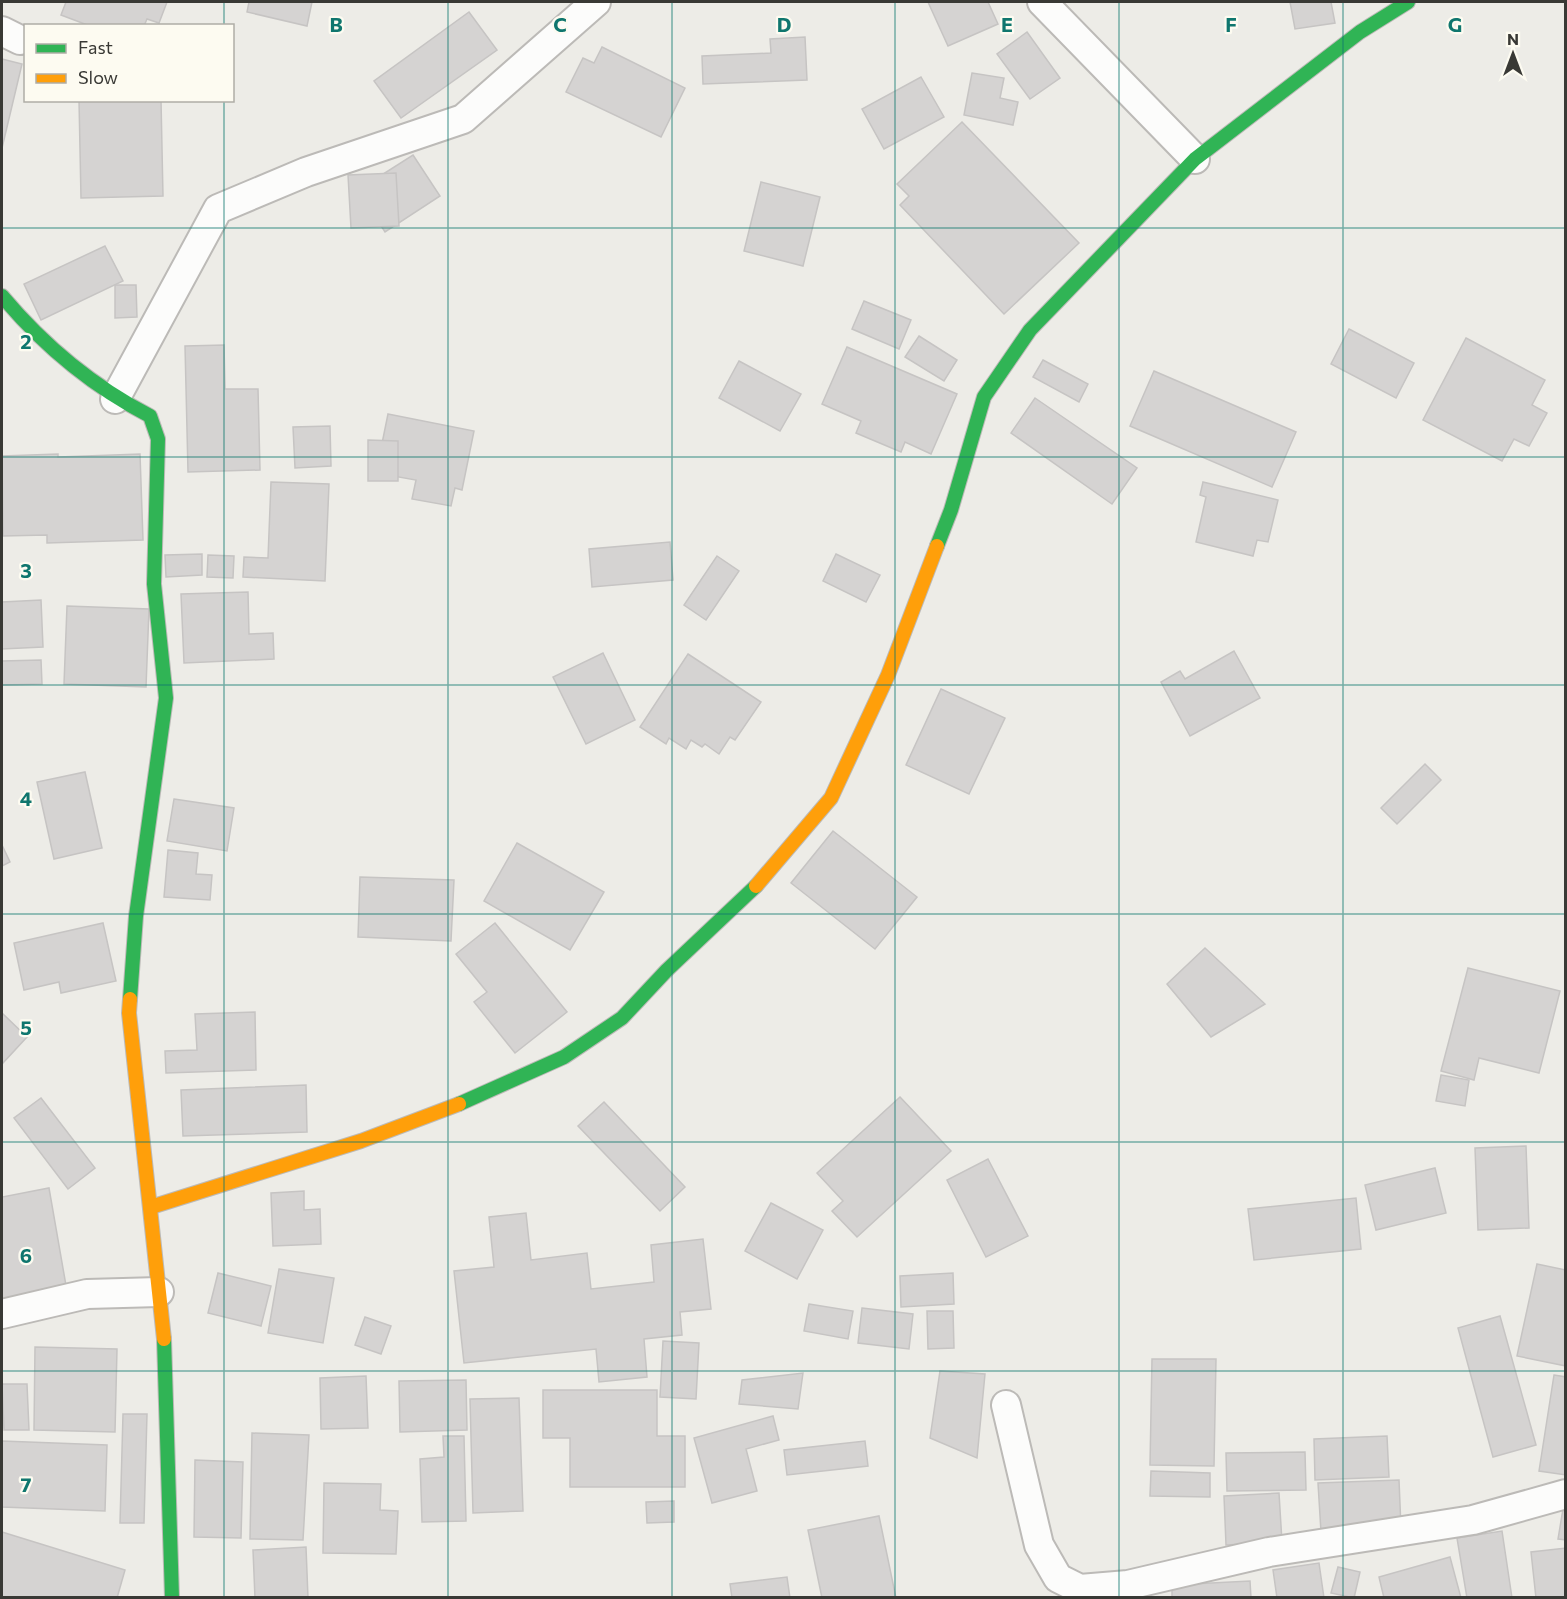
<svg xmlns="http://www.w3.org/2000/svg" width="1567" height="1599" font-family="Commissioner,sans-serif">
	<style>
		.building { fill: #d5d3d2; stroke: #c6c4c3; stroke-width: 1.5 }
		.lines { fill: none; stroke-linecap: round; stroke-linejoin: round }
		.street-casing { stroke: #bcbab7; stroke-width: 32 }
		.fast-casing { stroke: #bcbab7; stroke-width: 16 }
		.slow-casing { stroke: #bcbab7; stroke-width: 16 }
		.street { stroke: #fcfcfb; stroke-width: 28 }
		.fast { stroke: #30b455; stroke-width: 14 }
		.slow { stroke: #ff9f0a; stroke-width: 14 }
		.grid { fill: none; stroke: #0f766e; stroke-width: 1.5; stroke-opacity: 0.55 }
		.grid-label { font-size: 20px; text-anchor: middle; font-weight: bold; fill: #0f766e; stroke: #fdfbf1; stroke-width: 4.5; stroke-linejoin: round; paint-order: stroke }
	</style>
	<rect width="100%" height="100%" fill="#edece7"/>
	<g class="building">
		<polygon points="66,2 167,2 159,23 147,19 144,26 90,26 61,15"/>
		<polygon points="249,2 312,2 307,26 247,12"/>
		<polygon points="928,2 988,2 998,24 948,46"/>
		<polygon points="1290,2 1331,2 1335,23 1295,29"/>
		<polygon points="469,12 497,50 401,118 374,81"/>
		<polygon points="1027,32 1060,78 1030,99 997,54"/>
		<polygon points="805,37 807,80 703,84 702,56 771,53 770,39"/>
		<polygon points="602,47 685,88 661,137 566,92 583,58 594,63"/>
		<polygon points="2,59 22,64 2,148"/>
		<polygon points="972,73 1004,78 1000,98 1018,102 1013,125 964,115"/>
		<polygon points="921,77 944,117 884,149 862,109"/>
		<polygon points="79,100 161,100 163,196 81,198"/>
		<polygon points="962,122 1079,243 1004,314 900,205 909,196 897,184"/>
		<polygon points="413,155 440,196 385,232 358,190"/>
		<polygon points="396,173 399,226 351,228 348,175"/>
		<polygon points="761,182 820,197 803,266 744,251"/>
		<polygon points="105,246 123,281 41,320 24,284"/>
		<polygon points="115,285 136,285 137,317 115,318"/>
		<polygon points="864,301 911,320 899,349 852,329"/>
		<polygon points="1349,329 1414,363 1396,398 1331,364"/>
		<polygon points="919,336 957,360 944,381 905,357"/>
		<polygon points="1466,338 1545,380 1532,405 1547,413 1529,446 1514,439 1502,461 1423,420"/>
		<polygon points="224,345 225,389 258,389 260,470 188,472 185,346"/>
		<polygon points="847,347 957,394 931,454 905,442 901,452 856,433 861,421 822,404"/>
		<polygon points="1043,360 1088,384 1079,402 1033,377"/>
		<polygon points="739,361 801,394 780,431 719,398"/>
		<polygon points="1154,371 1296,432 1272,487 1130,426"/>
		<polygon points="1035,398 1137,468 1112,504 1011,433"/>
		<polygon points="388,414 474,431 462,490 455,488 451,506 412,499 416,480 376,473"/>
		<polygon points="330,426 331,466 295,468 293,427"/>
		<polygon points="368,440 398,441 398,481 368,481"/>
		<polygon points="58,454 58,457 140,454 143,540 47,543 47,535 3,536 2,456"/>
		<polygon points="271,482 329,484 325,581 243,577 244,557 268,558"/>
		<polygon points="1203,482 1278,500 1268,542 1257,540 1253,556 1196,542 1206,497 1200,495"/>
		<polygon points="670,542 673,580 592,587 589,549"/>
		<polygon points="202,554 202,575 166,577 165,555"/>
		<polygon points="836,554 880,575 866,602 823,581"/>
		<polygon points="208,555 234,556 233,578 207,577"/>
		<polygon points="717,556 739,571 706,620 684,605"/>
		<polygon points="248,592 249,634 273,633 274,659 184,663 181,594"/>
		<polygon points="41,600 43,647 2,649 2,602"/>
		<polygon points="67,606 149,609 146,687 64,684"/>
		<polygon points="1234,651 1260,698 1190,736 1161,682 1180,671 1185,679"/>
		<polygon points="603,653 635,720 586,744 553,677"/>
		<polygon points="688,654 761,702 735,740 730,737 719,754 705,744 702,747 691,740 686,749 669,738 666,744 640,727"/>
		<polygon points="41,660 42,684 2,685 2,661"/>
		<polygon points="941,689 1005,718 969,794 906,765"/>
		<polygon points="1425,764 1441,780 1397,824 1381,808"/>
		<polygon points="85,772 102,848 54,859 37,782"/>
		<polygon points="174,799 234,808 227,851 167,841"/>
		<polygon points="833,831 917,897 875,949 791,883"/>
		<polygon points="517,843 604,892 570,950 484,901"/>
		<polygon points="2,845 10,862 2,866"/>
		<polygon points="168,850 198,853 196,874 212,875 210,900 164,897"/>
		<polygon points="360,877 454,880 451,941 358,937"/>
		<polygon points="103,923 116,981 61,993 59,982 24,990 14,943"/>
		<polygon points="495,923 567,1012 515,1053 474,1002 487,992 456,954"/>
		<polygon points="1205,948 1265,1004 1211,1037 1167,984"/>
		<polygon points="1468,968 1560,991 1539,1073 1479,1058 1474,1080 1441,1071"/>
		<polygon points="255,1012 256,1070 166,1073 165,1051 197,1050 195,1014"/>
		<polygon points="2,1013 27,1037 2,1064"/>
		<polygon points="1441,1075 1469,1080 1465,1106 1436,1101"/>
		<polygon points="306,1085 307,1132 183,1136 181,1090"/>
		<polygon points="900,1097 951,1151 857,1237 832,1211 843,1201 817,1173"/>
		<polygon points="41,1098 95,1168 68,1189 14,1118"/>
		<polygon points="604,1102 685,1187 660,1211 578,1126"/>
		<polygon points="1526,1146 1529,1228 1478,1230 1475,1148"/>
		<polygon points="988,1159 1028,1236 986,1257 947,1180"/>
		<polygon points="1435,1168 1446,1213 1376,1230 1365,1185"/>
		<polygon points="49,1188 68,1297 2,1308 2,1197"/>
		<polygon points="304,1191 304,1210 320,1209 321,1244 273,1246 271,1193"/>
		<polygon points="1356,1198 1361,1249 1254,1260 1248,1209"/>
		<polygon points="771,1203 823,1230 797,1279 745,1251"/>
		<polygon points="526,1213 531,1260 587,1253 591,1289 654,1282 651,1245 703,1239 711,1309 680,1312 682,1335 644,1339 647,1377 599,1382 596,1349 464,1363 454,1271 494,1267 489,1217"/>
		<polygon points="1537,1264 1566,1270 1566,1366 1517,1356"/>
		<polygon points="279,1269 334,1278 323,1343 268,1333"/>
		<polygon points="218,1273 271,1286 261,1326 208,1313"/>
		<polygon points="953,1273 954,1304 901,1307 900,1276"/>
		<polygon points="809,1304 853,1311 848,1339 804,1331"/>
		<polygon points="862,1308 913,1314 909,1349 858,1343"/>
		<polygon points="927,1311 953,1311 954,1348 928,1349"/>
		<polygon points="1500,1316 1536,1445 1493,1457 1458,1328"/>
		<polygon points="365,1317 391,1326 381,1354 355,1345"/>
		<polygon points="663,1341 699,1343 696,1399 660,1397"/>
		<polygon points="35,1347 117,1349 115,1432 34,1430"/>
		<polygon points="1152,1359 1216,1359 1214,1466 1150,1465"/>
		<polygon points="940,1371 985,1374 977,1458 930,1438"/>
		<polygon points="803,1373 798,1409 739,1404 742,1380"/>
		<polygon points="1554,1375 1566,1377 1566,1475 1539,1471"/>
		<polygon points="366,1376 368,1428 321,1429 320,1378"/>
		<polygon points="466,1380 467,1430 400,1432 399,1381"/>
		<polygon points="2,1384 27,1384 29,1430 4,1430"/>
		<polygon points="543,1390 657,1390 657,1436 685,1436 685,1487 570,1487 570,1438 543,1438"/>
		<polygon points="519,1398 523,1511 473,1513 470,1399"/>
		<polygon points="123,1414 147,1414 144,1523 120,1523"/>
		<polygon points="773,1416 779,1440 746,1449 757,1491 712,1503 694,1438"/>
		<polygon points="252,1433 309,1435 303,1540 250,1539"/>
		<polygon points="443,1436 464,1436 466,1521 422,1522 420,1459 444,1457"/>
		<polygon points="1387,1436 1389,1477 1315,1480 1314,1439"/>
		<polygon points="2,1441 107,1445 105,1511 2,1507"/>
		<polygon points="865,1441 868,1466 787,1475 784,1450"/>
		<polygon points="1305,1452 1306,1490 1227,1491 1226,1453"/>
		<polygon points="195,1460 243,1462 241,1538 194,1537"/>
		<polygon points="1151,1471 1210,1473 1210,1497 1150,1496"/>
		<polygon points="1399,1480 1401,1528 1321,1532 1318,1483"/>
		<polygon points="324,1483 381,1484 380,1510 398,1511 396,1554 323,1553"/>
		<polygon points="1279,1493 1282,1542 1226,1545 1224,1496"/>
		<polygon points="674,1501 674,1522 647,1523 646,1502"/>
		<polygon points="1563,1509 1566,1509 1566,1540 1558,1539"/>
		<polygon points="879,1516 896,1598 822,1598 808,1530"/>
		<polygon points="1502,1531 1512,1598 1467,1598 1457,1538"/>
		<polygon points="2,1532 125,1570 117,1598 2,1598"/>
		<polygon points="306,1547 308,1598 255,1598 253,1550"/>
		<polygon points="1566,1548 1566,1598 1536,1598 1531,1552"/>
		<polygon points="1450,1557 1461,1598 1384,1598 1379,1577"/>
		<polygon points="1319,1563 1324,1598 1277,1598 1273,1570"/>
		<polygon points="1338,1567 1360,1572 1354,1598 1331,1593"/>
		<polygon points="787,1577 790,1598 732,1598 730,1584"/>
		<polygon points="1250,1581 1251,1598 1172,1598 1172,1585"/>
	</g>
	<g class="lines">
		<defs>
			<g id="street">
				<polyline points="1042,2 1195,159"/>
				<polyline points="2,31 20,40"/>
				<polyline points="115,399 218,209 306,172 463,119 596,2"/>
				<polyline points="2,1314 87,1294 159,1292"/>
				<polyline points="1006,1405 1039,1545 1058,1578 1080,1589 1128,1585 1269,1552 1473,1520 1566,1494"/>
			</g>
			<g id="fast">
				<path d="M2 296C44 346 92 386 150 416L158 439 154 584 166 698 136 916 130 999"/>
				<polyline points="937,546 951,510 984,397 1030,330 1195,159 1360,32 1408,2"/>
				<polyline points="459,1104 564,1057 622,1018 667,970 756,886"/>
				<polyline points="164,1339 172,1598"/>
			</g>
			<g id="slow">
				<polyline points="756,886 831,798 888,675 937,546"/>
				<polyline points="130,999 129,1013 164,1339"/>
				<polyline points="151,1207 361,1141 459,1104"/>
			</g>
		</defs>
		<use href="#street" class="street-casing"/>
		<use href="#fast" class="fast-casing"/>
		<use href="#slow" class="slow-casing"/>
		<use href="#street" class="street"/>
		<use href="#fast" class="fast"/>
		<use href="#slow" class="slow"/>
	</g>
	<path class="grid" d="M224 2V26M448 2V1598M672 2V1598M895 2V1598M1119 2V1598M1343 2V1598M224 100V1598M2 228H1566M2 457H1566M2 685H1566M2 914H1566M2 1142H1566M2 1371H1566"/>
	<g class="grid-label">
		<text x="336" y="32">B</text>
		<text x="560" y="32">C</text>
		<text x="784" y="32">D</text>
		<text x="1007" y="32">E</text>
		<text x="1231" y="32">F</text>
		<text x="1455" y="32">G</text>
		<text x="26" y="349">2</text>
		<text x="26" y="578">3</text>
		<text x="26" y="806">4</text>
		<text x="26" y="1035">5</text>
		<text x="26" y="1263">6</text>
		<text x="26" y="1492">7</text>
	</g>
	<rect width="1567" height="1599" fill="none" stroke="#393935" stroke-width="6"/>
	<rect x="24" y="24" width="210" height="78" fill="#fdfbf1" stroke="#afada6" stroke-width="1.5"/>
	<rect x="36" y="44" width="30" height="9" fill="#30b455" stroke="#afada6" stroke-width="1.5"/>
	<text x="78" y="54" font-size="18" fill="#393935">Fast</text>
	<rect x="36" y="74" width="30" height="9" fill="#ff9f0a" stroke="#afada6" stroke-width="1.5"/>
	<text x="78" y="84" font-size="18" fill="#393935">Slow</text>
	<g transform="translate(1513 54)" stroke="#fdfbf1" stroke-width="4.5" paint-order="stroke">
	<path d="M0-4.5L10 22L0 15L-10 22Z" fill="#393935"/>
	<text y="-9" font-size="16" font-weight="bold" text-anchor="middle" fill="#393935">N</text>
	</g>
</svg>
